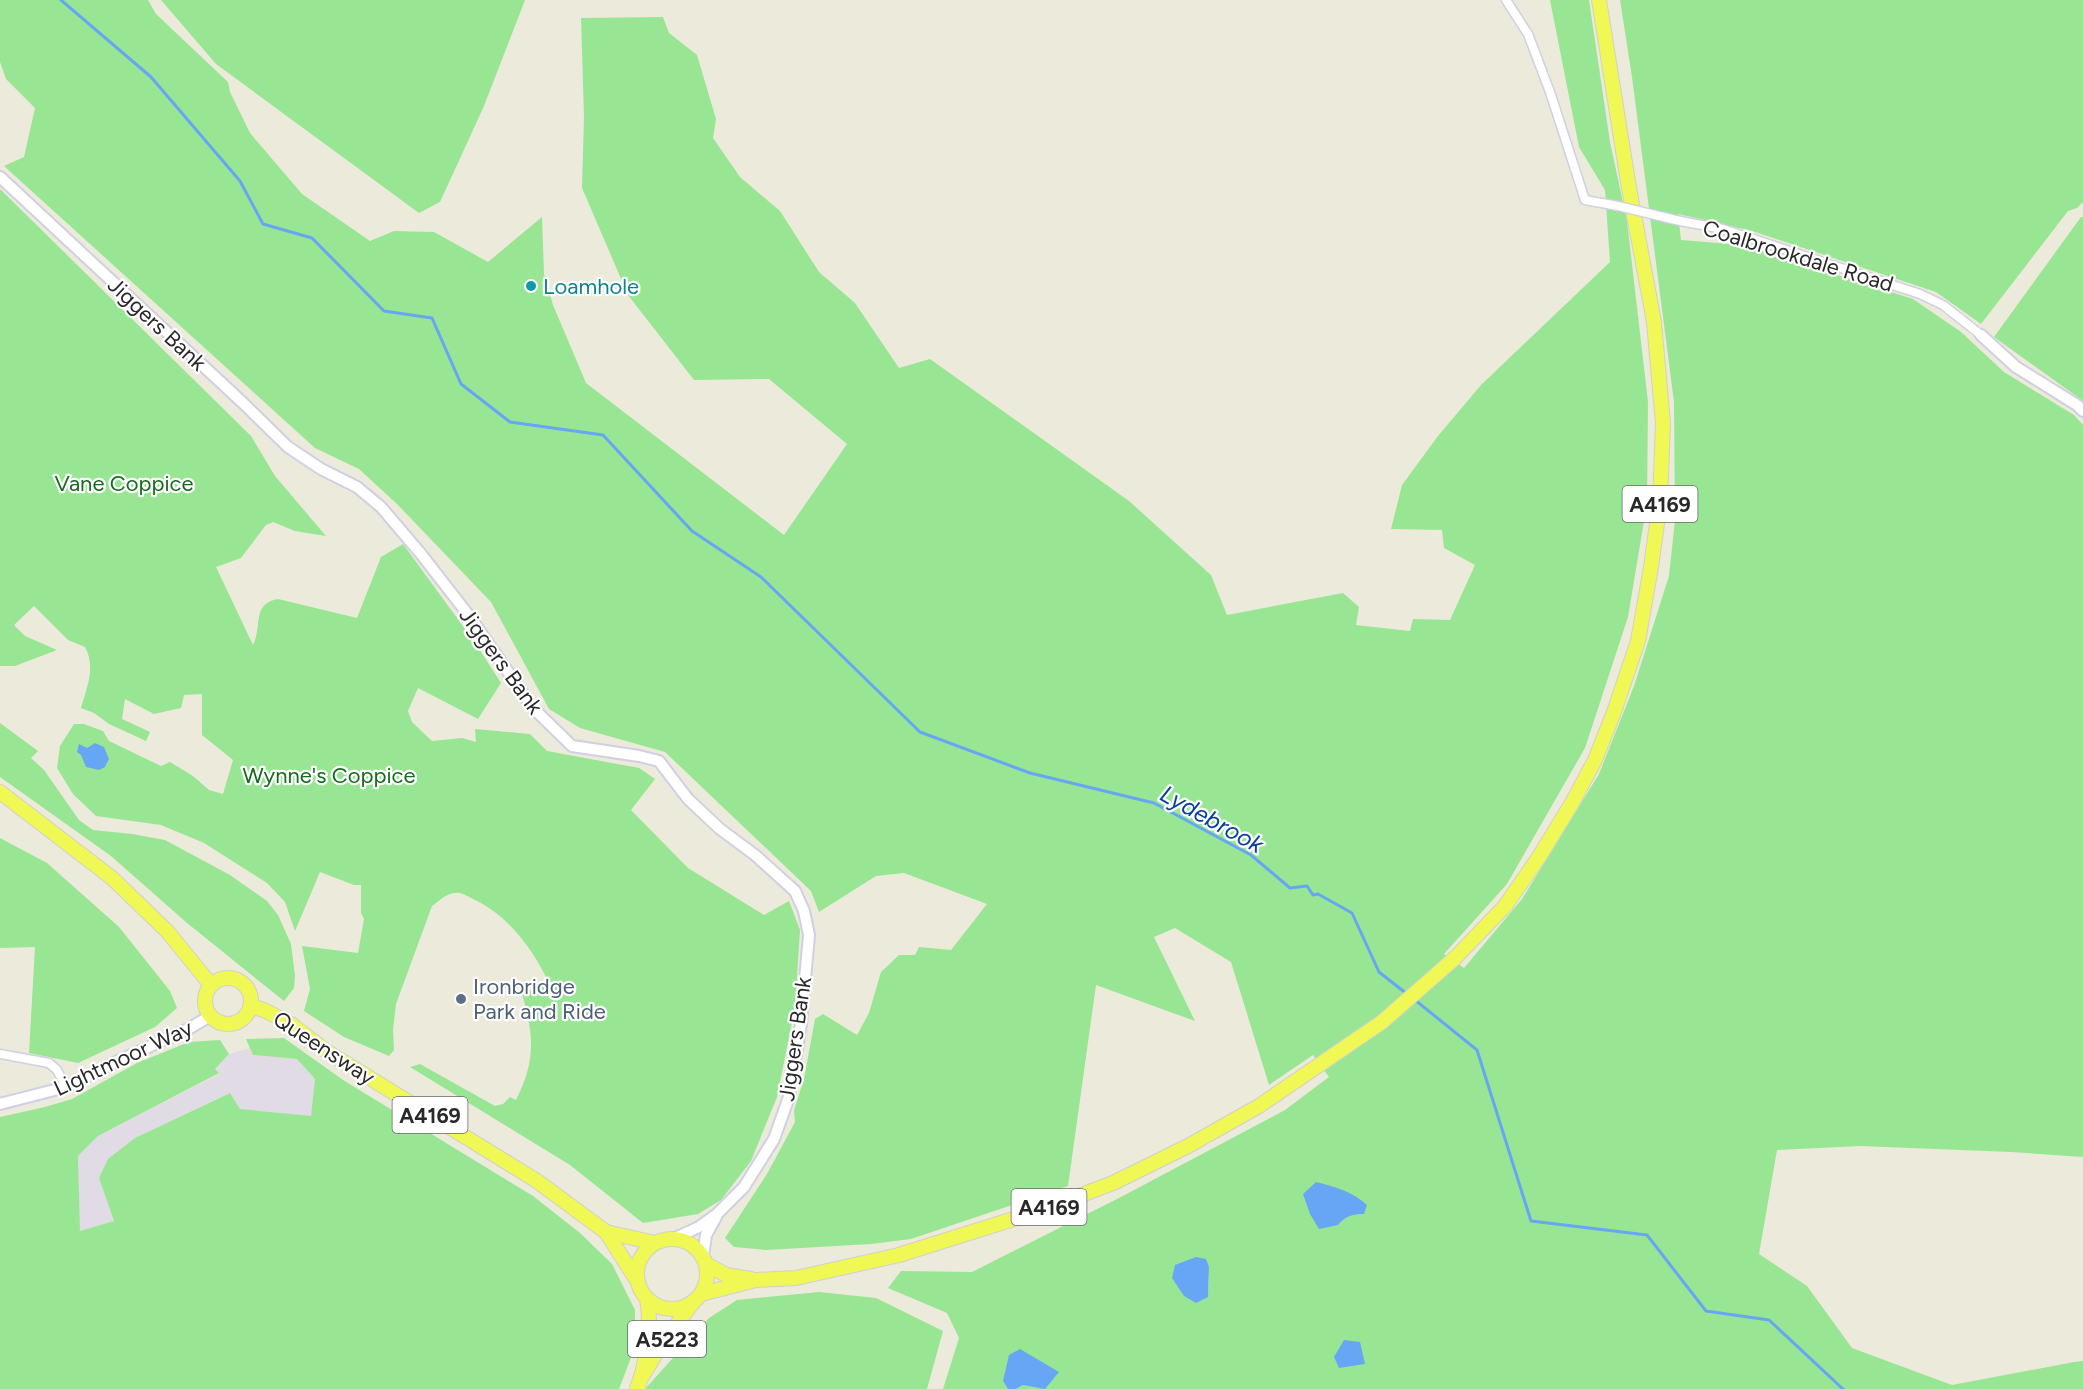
<svg xmlns="http://www.w3.org/2000/svg" width="2083" height="1389" font-family="Figtree,sans-serif">
	<style>
		.industrial { fill: #e0dbe4 }
		.green { fill: #98e693; fill-rule: evenodd }
		.water { fill: #67a6f5 }
		.lines { fill: none; stroke-linecap: round; stroke-linejoin: round }
		.stream { stroke: #67a6f5; stroke-width: 3 }
		.minor-casing { stroke: #d1cfe3; stroke-width: 11 }
		.tertiary-casing { stroke: #d1cfe3; stroke-width: 14 }
		.primary-casing { stroke: #d0d0d0; stroke-width: 16 }
		.minor { stroke: #fff; stroke-width: 8 }
		.tertiary { stroke: #fff; stroke-width: 10 }
		.primary { stroke: #eff854; stroke-width: 14 }
		.minor-bridge-casing { stroke: #d1cfe3; stroke-width: 11; stroke-linecap: butt }
		.minor-bridge { stroke: #fff; stroke-width: 8 }
		.culture-dot { fill: #0f9aa8; stroke: #fff; stroke-width: 2 }
		.service-dot { fill: #5c6f8a; stroke: #fff; stroke-width: 2 }
		.labels { text-anchor: middle; dominant-baseline: central; stroke-width: 4.5; stroke-linejoin: round; paint-order: stroke }
		.shield { fill: #fff; stroke: #696969; stroke-width: 1.5 }
		.shield-label { font-size: 21px; font-weight: bold; fill: #292929 }
		.street-label { font-size: 22px; fill: #292929; stroke: #fff }
		.culture-label { font-size: 22px; fill: #0d838f; stroke: #fff; text-anchor: start }
		.park-label { font-size: 22px; fill: #166a1d; stroke: #fff }
		.service-label { font-size: 22px; fill: #4e5e75; stroke: #fff; text-anchor: start }
		.water-label { font-size: 24px; font-style: italic; fill: #063fa0; stroke: #fff }
	</style>
	<rect width="100%" height="100%" fill="#eceada"/>
	<polygon class="industrial" points="250,1048 253,1055 297,1059 315,1079 311,1117 240,1109 229,1093 135,1138 99,1178 114,1221 80,1231 78,1156 98,1136 219,1074 215,1069 229,1054"/>
	<g class="green">
		<path d="M0 0H148L156 14 228 82 230 92 250 133 302 194 370 241 394 231 434 232 488 262 542 217 544 274 553 305 586 383 784 535 847 444 769 379 694 380 628 295 582 188 584 117 581 18 663 17 669 33 697 55 716 119 713 138 740 177 780 211 819 272 855 303 899 368 930 359 1129 501 1211 575 1227 615 1343 593 1359 607 1356 625 1410 631 1413 619 1450 620 1475 565 1444 548 1442 530 1391 529 1402 485 1438 436 1481 385 1610 262 1605 190 1579 147 1550 0H1589L1610 142 1627 221 1648 402 1647 503 1628 617 1585 748 1507 884 1444 954 1464 968 1522 899 1599 774 1634 686 1669 576 1675 520 1674 402 1632 77 1620 0H2083V202L2077 208 2068 211 1981 324 1936 292 1752 231 1678 214 1681 240 1742 245 1913 299 1961 332 2004 372 2074 415 2083 425V1157L2011 1152 1860 1146 1777 1150 1759 1254 1807 1286 1852 1348 1952 1385 2074 1362 2083 1361V1389H1016L1023 1385 1044 1389 1003 1381 1008 1389H943L959 1338 947 1313 888 1288 901 1271 972 1272 1119 1198 1285 1110 1329 1077 1313 1055 1269 1085 1231 962 1175 928 1154 937 1195 1021 1096 985 1068 1186 911 1239 871 1244 766 1250 734 1247 725 1238 767 1174 795 1122 794 1110 804 1079 815 1019 823 1014 857 1035 869 1013 881 972 899 955H915L919 947 951 950 987 904 904 873 876 876 819 912 811 891 665 752 580 728 549 709 491 602 397 504 359 469 315 448 4 166 24 157 35 108 6 79 0 62ZM1175 1265 1209 1267 1208 1297Z"/>
		<polygon points="161,0 525,0 484,106 440,202 419,213 216,64"/>
		<path d="M0 189 251 436 275 476 326 536 295 531 273 522 266 525 241 558 216 567 253 645C263 625 251 604 278 599L357 618 381 557 403 544 476 644 501 683 478 719 418 688 408 711 412 722 432 741 462 738 476 742 475 729 530 734 547 751 639 768 655 779 631 810 688 868 764 915 789 901 800 930 795 1007 777 1097 751 1161 721 1200 698 1214 643 1223 570 1165 410 1067 420 1064 495 1106 503 1104 510 1097 516 1100C536 1061 534 1035 522 994L549 983C533 949 508 915 473 899 469 897 464 894 460 893 449 891 440 900 432 906L396 1004 393 1030 394 1050 389 1056 344 1037 304 1011 310 989 302 946 358 953 364 919 361 913V885H354L320 872 295 931 285 902 267 883 204 843 161 825 96 816 73 794 57 768 60 746 74 724H84L103 731 109 741 161 766 170 762 193 776 209 790 223 794 233 760 202 735V694L184 695 181 708 154 714 125 699 122 719 150 732 146 741 109 724 94 713 81 708C87 687 96 667 85 647L68 640 34 606 14 625 25 636 57 650 15 666H0Z"/>
		<polygon points="2081,217 2083,217 2083,401 1994,337"/>
		<polygon points="0,723 38,751 31,758 44,770 79,820 93,830 132,834 165,840 230,875 267,901 278,915 291,944 295,976 294,988 284,1001 187,923 111,856 0,777"/>
		<polygon points="0,838 47,863 119,927 170,991 177,1008 155,1027 78,1063 29,1053 35,947 0,948"/>
		<polygon points="284,1038 343,1080 533,1196 580,1233 612,1264 635,1310 635,1347 619,1389 0,1389 0,1117 45,1107 72,1099 137,1063 189,1042 220,1040 229,1054 215,1069 219,1073 98,1136 78,1156 80,1231 114,1221 99,1178 108,1159 135,1138 230,1093 240,1109 311,1116 315,1079 297,1059 253,1055 246,1039"/>
		<polygon points="819,1292 876,1298 943,1331 927,1389 645,1389 709,1318 737,1300"/>
	</g>
	<g class="water">
		<polygon points="95,743 104,747 109,759 105,767 99,770 86,767 81,755 77,752 79,744 87,748"/>
		<path d="M1316 1182C1335 1187 1352 1191 1367 1205L1364 1214C1353 1214 1345 1216 1338 1225L1319 1229 1310 1214 1303 1194Z"/>
		<polygon points="1196,1257 1206,1259 1209,1267 1208,1297 1196,1303 1184,1296 1172,1278 1175,1265"/>
		<polygon points="1344,1340 1360,1342 1365,1364 1339,1368 1334,1357"/>
		<polygon points="1020,1349 1059,1372 1045,1389 1023,1385 1016,1389 1008,1389 1003,1381 1009,1355"/>
	</g>
	<g class="lines">
		<g class="stream">
			<polyline points="61,0 151,77 240,181 263,224 312,238 384,311 432,318 461,384 510,422 603,435 692,531 761,577 920,732 1030,773 1154,803 1251,855 1290,888 1307,886 1313,895 1318,894 1352,913 1379,972 1407,994"/>
			<polyline points="1415,1000 1477,1050 1531,1221 1647,1235 1706,1311 1769,1320 1843,1389"/>
		</g>
		<defs>
			<g id="minor">
				<polyline points="1506,0 1528,34 1550,92 1585,200 1618,206"/>
				<polyline points="1680,221 1723,229 1920,294 1943,305 1981,335"/>
				<polyline points="0,1054 49,1063 57,1070 66,1087"/>
			</g>
			<g id="tertiary">
				<polyline points="0,177 242,402 288,447 321,469 357,487 381,507 421,554 470,617 533,708 572,746 639,756 659,761 688,799 720,829 755,855 795,891 804,911 809,935 801,1024 789,1097 774,1139 744,1187 717,1214 699,1227 675,1238"/>
				<polyline points="1981,335 2016,367 2077,405 2083,411"/>
				<polyline points="0,1104 66,1087 120,1060 190,1028 210,1016"/>
				<polyline points="703,1256 706,1235 716,1217"/>
			</g>
			<g id="primary">
				<polyline points="0,792 112,878 167,931 211,985"/>
				<circle cx="228" cy="1001" r="23"/>
				<polyline points="250,1006 264,1010 291,1024 326,1051 537,1181 606,1232 638,1282"/>
				<polyline points="606,1232 655,1243"/>
				<circle cx="672" cy="1274" r="35"/>
				<polyline points="706,1264 726,1275 751,1279"/>
				<polyline points="701,1294 756,1280 796,1278 899,1255 1039,1211 1113,1183 1188,1146 1259,1106 1382,1022 1455,958 1505,906 1539,857 1572,803 1595,760 1614,712 1638,641 1651,567 1660,502 1663,423 1654,322 1629,188 1599,0"/>
				<polyline points="641,1378 658,1350 694,1301"/>
				<path d="M637 1389C648 1359 652 1329 647 1298"/>
			</g>
		</defs>
		<use href="#minor" class="minor-casing"/>
		<use href="#tertiary" class="tertiary-casing"/>
		<use href="#primary" class="primary-casing"/>
		<use href="#minor" class="minor"/>
		<use href="#tertiary" class="tertiary"/>
		<use href="#primary" class="primary"/>
		<defs>
			<polyline id="minor-bridge" points="1618,206 1680,221"/>
		</defs>
		<use href="#minor-bridge" class="minor-bridge-casing"/>
		<use href="#minor-bridge" class="minor-bridge"/>
	</g>
	<circle class="culture-dot" cx="531" cy="286" r="6"/>
	<circle class="service-dot" cx="461" cy="999" r="6"/>
	<g class="labels">
		<g class="shield">
			<rect x="1622.5" y="486" width="75" height="36" rx="4.5"/>
			<rect x="392.5" y="1097" width="75" height="36" rx="4.5"/>
			<rect x="1011.5" y="1189" width="75" height="36" rx="4.5"/>
			<rect x="628" y="1321" width="78" height="36" rx="4.5"/>
		</g>
		<g class="shield-label">
			<text x="1660" y="504">A4169</text>
			<text x="430" y="1115">A4169</text>
			<text x="1049" y="1207">A4169</text>
			<text x="667" y="1339">A5223</text>
		</g>
		<g class="street-label">
			<text transform="translate(1798 256) rotate(17)">Coalbrookdale Road</text>
			<text transform="translate(157 324) rotate(43)">Jiggers Bank</text>
			<text transform="translate(501 661) rotate(54)">Jiggers Bank</text>
			<text transform="translate(795 1039) rotate(-82)">Jiggers Bank</text>
			<text transform="translate(324 1048) rotate(33)">Queensway</text>
			<text transform="translate(123 1058) rotate(-25)">Lightmoor Way</text>
		</g>
		<g class="culture-label">
			<text x="543" y="286">Loamhole</text>
		</g>
		<g class="park-label">
			<text x="124" y="483">Vane Coppice</text>
			<text x="329" y="775">Wynne's Coppice</text>
		</g>
		<g class="service-label">
			<text x="473" y="986">Ironbridge<tspan x="473" dy="25">Park and Ride</tspan></text>
		</g>
		<g class="water-label">
			<text transform="translate(1212 819) rotate(29)">Lydebrook</text>
		</g>
	</g>
</svg>
